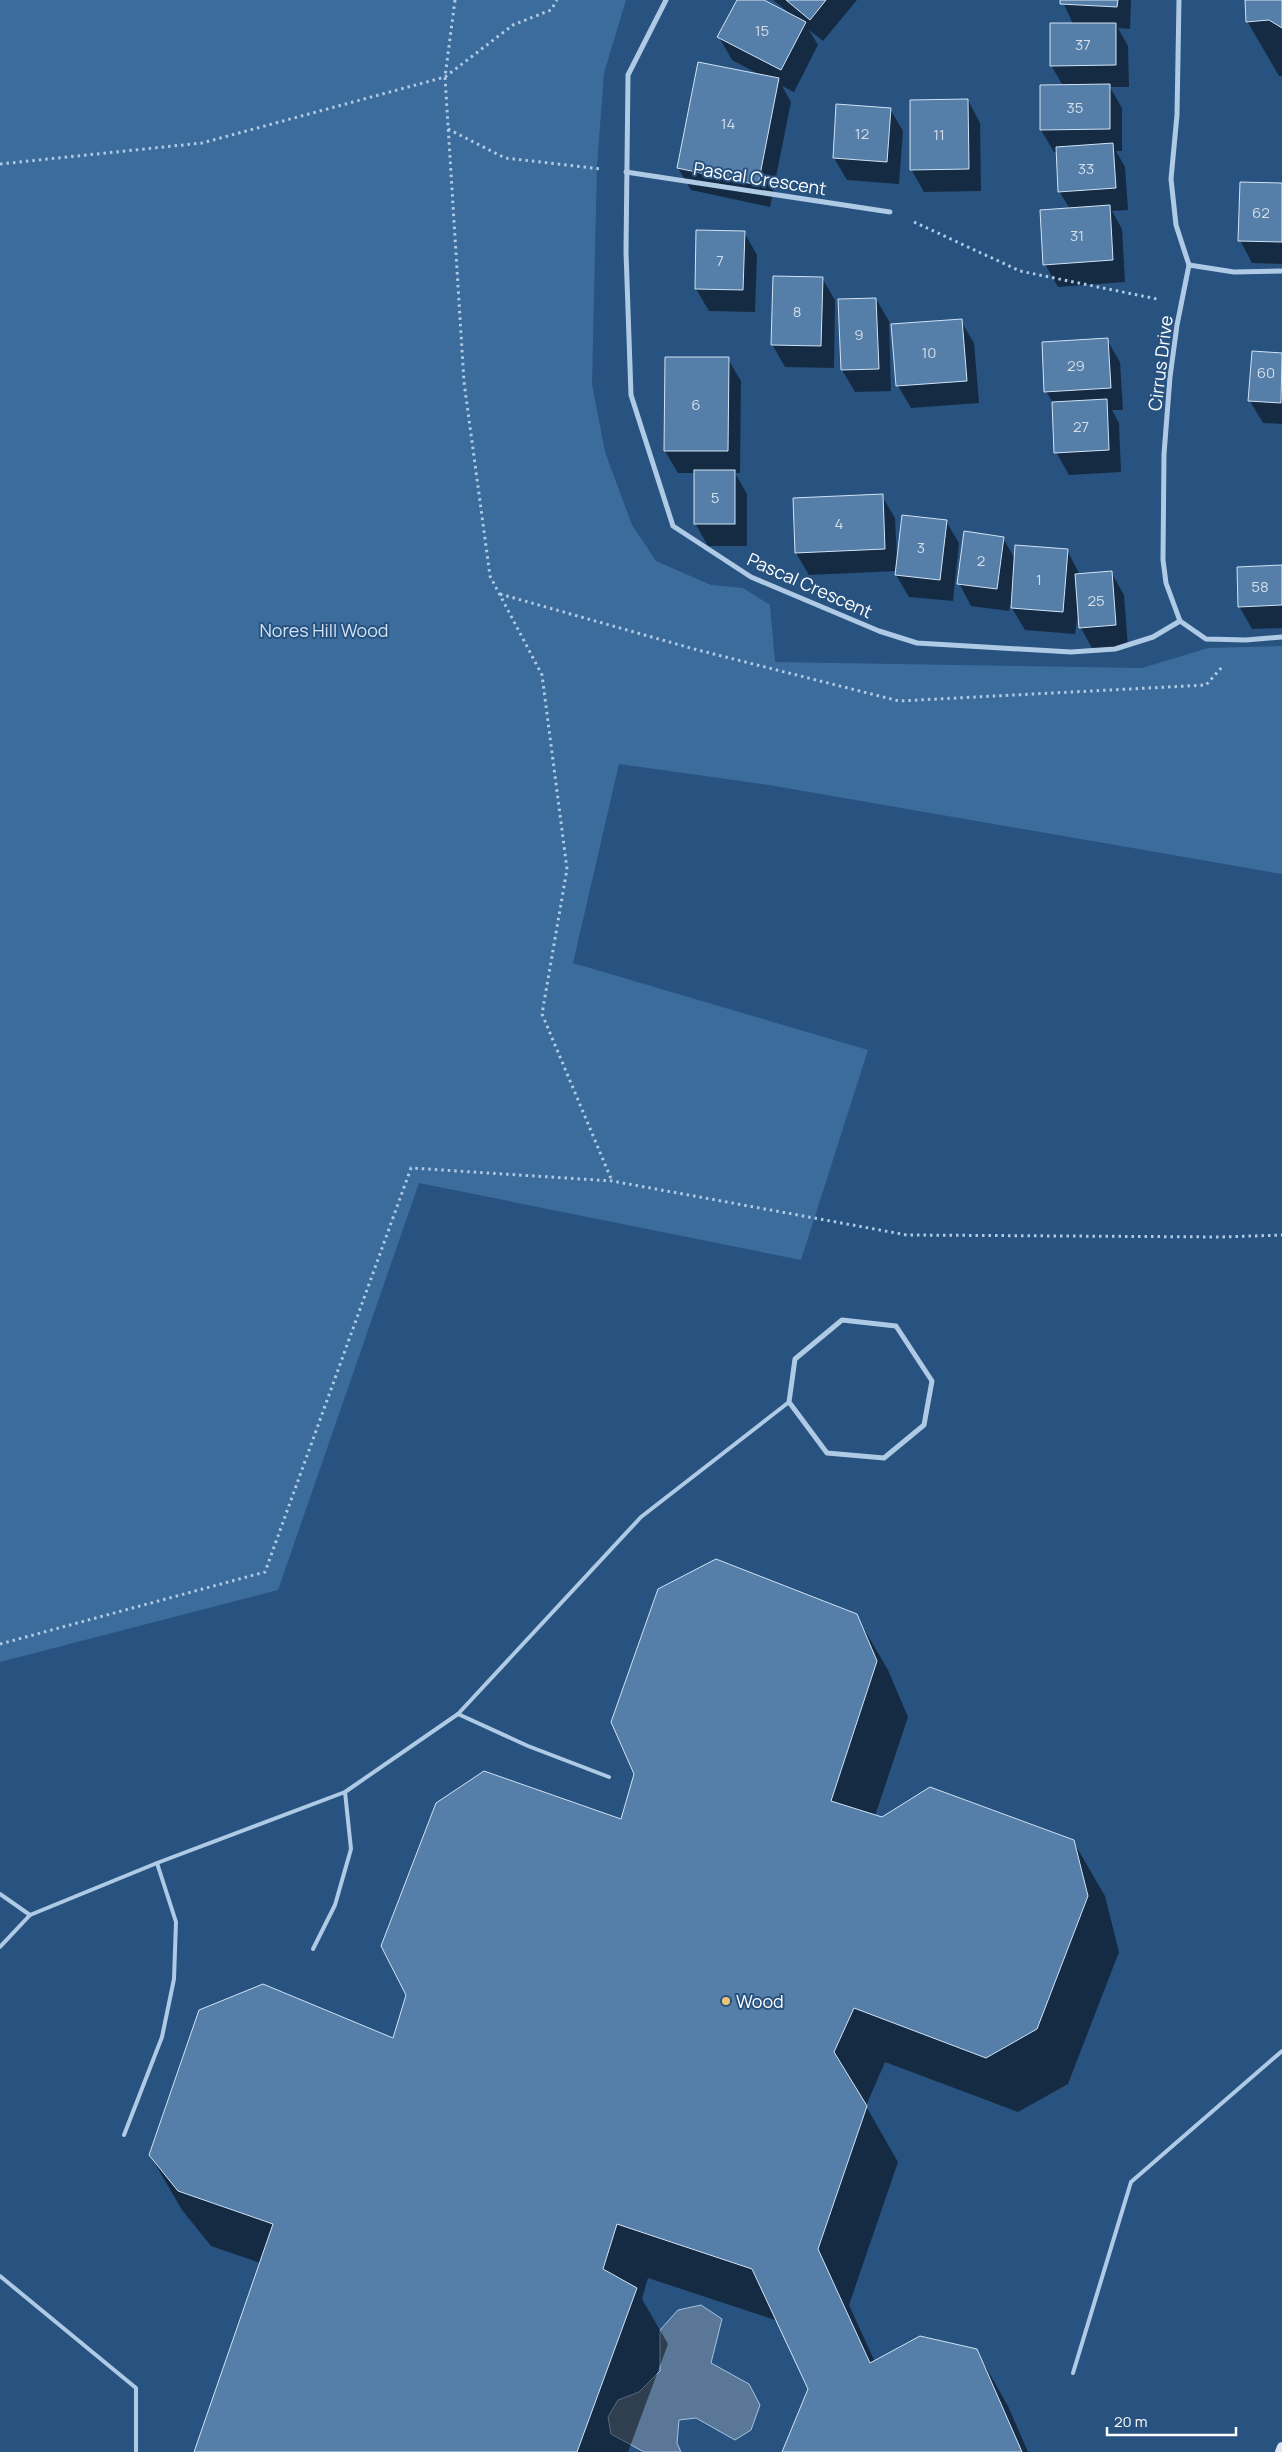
<svg xmlns="http://www.w3.org/2000/svg" width="1282" height="2452" font-family="Manrope,sans-serif">
	<style>
		.green { fill: #3c6c9c }
		.water { fill: #5a7797; stroke: #a3c5e5 }
		.shadow { fill: #0007 }
		.building { fill: #557ea9; stroke: #d1e3f4 }
		.lines { fill: none; stroke-linecap: round; stroke-linejoin: round }
		.path { stroke: #afcae5; stroke-width: 3; stroke-dasharray: 2.5 4; stroke-linecap: butt }
		.lane { stroke: #afcae5; stroke-width: 4 }
		.street { stroke: #afcae5; stroke-width: 5 }
		.secondary { stroke: #d8e6f5; stroke-width: 10 }
		.poi-dot { fill: #edc575; stroke: #28527f; stroke-width: 2 }
		.labels { text-anchor: middle; dominant-baseline: central; stroke-width: 4; stroke-linejoin: round; paint-order: stroke }
		.number-label { font-size: 15px; fill: #d4dfea }
		.street-label { font-size: 18px; fill: #fff; stroke: #28527f }
		.park-label { font-size: 18px; fill: #d1e3f4; stroke: #28527f }
		.poi-label { font-size: 18px; fill: #fff; stroke: #28527f; text-anchor: start }
	</style>
	<rect width="100%" height="100%" fill="#28527f"/>
	<polygon class="green" points="0,0 626,0 604,73 597,166 592,384 605,452 632,525 656,561 711,585 743,588 770,605 775,662 1142,668 1208,648 1282,646 1282,874 769,785 619,764 573,963 868,1050 801,1260 419,1183 278,1590 0,1662"/>
	<polygon class="water" points="701,2305 722,2319 711,2363 749,2384 760,2405 751,2430 735,2440 696,2418 679,2420 677,2443 681,2452 644,2452 611,2434 608,2417 618,2400 639,2392 660,2371 660,2330 678,2310"/>
	<g class="shadow">
		<polygon points="739,0 761,0 789,13 773,0 857,0 823,41 809,30 818,45 794,92 782,86 791,102 770,207 691,190 678,168 762,76 732,60 719,37"/>
		<polygon points="1062,0 1131,0 1130,29 1118,28 1128,46 1129,87 1110,87 1122,108 1122,151 1116,151 1125,167 1128,210 1112,211 1122,229 1125,282 1058,287 1045,264 1070,209 1059,191 1057,152 1054,152 1041,130 1063,86 1051,65 1073,24"/>
		<polygon points="1246,0 1282,0 1282,76 1279,76 1247,21"/>
		<polygon points="968,100 980,123 981,191 924,192 911,169"/>
		<polygon points="837,106 890,109 903,131 899,184 847,180 834,158"/>
		<polygon points="1282,185 1282,264 1252,263 1240,240"/>
		<polygon points="744,232 757,255 755,312 709,311 696,289"/>
		<polygon points="822,278 835,300 834,368 785,367 772,344"/>
		<polygon points="876,299 889,321 891,391 855,392 842,370"/>
		<polygon points="961,321 974,343 979,403 911,408 898,386"/>
		<polygon points="1107,340 1120,362 1123,410 1112,410 1119,423 1121,472 1069,475 1056,452 1054,405 1046,391"/>
		<polygon points="1253,352 1282,354 1282,424 1263,423 1250,401"/>
		<polygon points="728,359 741,381 740,473 735,473 747,494 747,546 708,546 695,523 695,473 678,473 665,451"/>
		<polygon points="882,496 895,518 897,560 946,521 959,543 953,601 909,597 896,575 897,571 809,575 796,553"/>
		<polygon points="1003,538 1015,559 1067,550 1080,575 1111,572 1124,595 1128,647 1093,650 1081,628 1079,606 1075,634 1025,630 1010,605 1009,611 971,606 959,583"/>
		<polygon points="1282,567 1282,628 1252,629 1239,606"/>
		<polygon points="856,1615 888,1670 908,1717 875,1816 1073,1841 1105,1896 1119,1952 1068,2084 1018,2112 885,2062 866,2106 898,2162 849,2305 875,2362 976,2350 1008,2406 1028,2452 783,2452 809,2389 778,2321 648,2278 642,2299 668,2344 628,2452 195,2452 260,2263 211,2246 182,2210 150,2155 394,2040 622,1820"/>
	</g>
	<g class="building">
		<polygon points="737,0 764,0 806,22 781,70 717,37"/>
		<polygon points="786,0 826,0 810,20"/>
		<polygon points="1060,0 1118,0 1117,7 1060,4"/>
		<polygon points="1245,0 1282,0 1282,28 1269,20 1246,22"/>
		<polygon points="1050,23 1116,23 1116,65 1050,66"/>
		<polygon points="698,62 779,78 758,185 677,168"/>
		<polygon points="1110,84 1110,129 1040,130 1040,85"/>
		<polygon points="968,99 969,169 910,170 910,100"/>
		<polygon points="836,104 891,108 887,162 833,158"/>
		<polygon points="1113,143 1116,188 1058,192 1056,147"/>
		<polygon points="1240,182 1282,183 1282,242 1238,241"/>
		<polygon points="1110,205 1113,260 1043,265 1040,210"/>
		<polygon points="696,230 745,231 743,290 695,289"/>
		<polygon points="773,276 823,277 821,346 771,345"/>
		<polygon points="876,298 879,369 841,370 838,299"/>
		<polygon points="962,319 967,381 896,386 891,324"/>
		<polygon points="1108,338 1111,388 1044,392 1042,342"/>
		<polygon points="1252,351 1282,353 1281,403 1248,401"/>
		<polygon points="665,357 729,357 728,451 664,451"/>
		<polygon points="1107,399 1109,450 1054,453 1052,402"/>
		<rect x="694" y="470" width="41" height="54"/>
		<polygon points="883,494 885,549 795,553 793,498"/>
		<polygon points="902,515 947,520 940,580 895,575"/>
		<polygon points="964,531 1004,537 997,589 957,584"/>
		<polygon points="1015,545 1068,549 1063,612 1011,608"/>
		<polygon points="1282,565 1282,605 1238,607 1237,567"/>
		<polygon points="1112,571 1116,625 1079,628 1075,574"/>
		<polygon points="716,1559 857,1614 877,1661 831,1801 882,1817 930,1787 1074,1840 1088,1896 1037,2029 986,2058 854,2008 834,2052 867,2106 818,2249 870,2363 920,2336 977,2349 1022,2452 782,2452 808,2389 752,2269 617,2224 603,2269 637,2288 577,2452 194,2452 273,2224 178,2191 149,2155 199,2010 263,1984 393,2038 406,1995 381,1946 436,1803 484,1771 621,1819 634,1774 611,1722 658,1589"/>
	</g>
	<g class="lines">
		<g class="path">
			<polyline points="455,0 445,77 464,382 490,576 542,675 567,869 542,1014 612,1181"/>
			<polyline points="448,129 505,158 601,169"/>
			<polyline points="0,164 202,143 445,77 513,25 551,10 557,0"/>
			<polyline points="914,222 1020,271 1157,299"/>
			<polyline points="500,594 694,649 899,701 1206,685 1223,666"/>
			<polyline points="0,1644 265,1572 411,1168 612,1181 907,1235 1221,1237 1282,1235"/>
		</g>
		<g class="lane">
			<polyline points="458,1714 528,1746 609,1777"/>
			<polyline points="0,1894 30,1915"/>
			<polyline points="0,1947 30,1915 157,1863 345,1792 458,1714 641,1517 789,1402"/>
			<polyline points="313,1949 335,1905 351,1849 345,1792"/>
			<polyline points="124,2135 162,2037 174,1979 176,1922 157,1863"/>
			<polyline points="0,2276 136,2388 136,2452"/>
			<polyline points="1073,2373 1131,2182 1282,2051"/>
		</g>
		<g class="street">
			<polyline points="666,0 628,75 626,252 631,395 673,526 751,577 879,631 917,643 1071,652 1115,649 1153,637 1180,621"/>
			<polyline points="1179,0 1177,115 1171,179 1176,225 1189,265 1177,325 1170,377 1164,454 1163,560 1166,583 1180,621 1206,639 1246,640 1282,637"/>
			<polyline points="626,172 890,212"/>
			<polyline points="1189,265 1234,272 1282,271"/>
			<polygon points="842,1320 896,1326 932,1381 924,1425 884,1458 827,1453 789,1402 795,1359"/>
		</g>
		<polyline class="secondary" points="1280,2452 1282,2447"/>
	</g>
	<circle class="poi-dot" cx="726" cy="2001" r="5"/>
	<g class="labels">
		<g class="number-label">
			<text x="762" y="30">15</text>
			<text x="1083" y="44">37</text>
			<text x="1075" y="107">35</text>
			<text x="728" y="123">14</text>
			<text x="862" y="133">12</text>
			<text x="939" y="134">11</text>
			<text x="1086" y="168">33</text>
			<text x="1261" y="212">62</text>
			<text x="1077" y="235">31</text>
			<text x="720" y="260">7</text>
			<text x="797" y="311">8</text>
			<text x="859" y="334">9</text>
			<text x="929" y="352">10</text>
			<text x="1076" y="365">29</text>
			<text x="1266" y="372">60</text>
			<text x="696" y="404">6</text>
			<text x="1081" y="426">27</text>
			<text x="715" y="497">5</text>
			<text x="839" y="523">4</text>
			<text x="921" y="547">3</text>
			<text x="981" y="560">2</text>
			<text x="1039" y="579">1</text>
			<text x="1260" y="586">58</text>
			<text x="1096" y="600">25</text>
		</g>
		<g class="street-label">
			<text transform="translate(760 178) rotate(9)">Pascal Crescent</text>
			<text transform="translate(1160 363) rotate(-83)">Cirrus Drive</text>
			<text transform="translate(810 585) rotate(24)">Pascal Crescent</text>
		</g>
		<g class="park-label">
			<text x="324" y="630">Nores Hill Wood</text>
		</g>
		<g class="poi-label">
			<text x="736" y="2001">Wood</text>
		</g>
	</g>
	<path d="M1107 2427v8h129v-8" fill="none" stroke="#ffffff" stroke-width="2.5"/>
	<text x="1114" y="2427" font-size="15" fill="#ffffff" stroke="#28527f" stroke-width="4" paint-order="stroke">20 m</text>
</svg>
